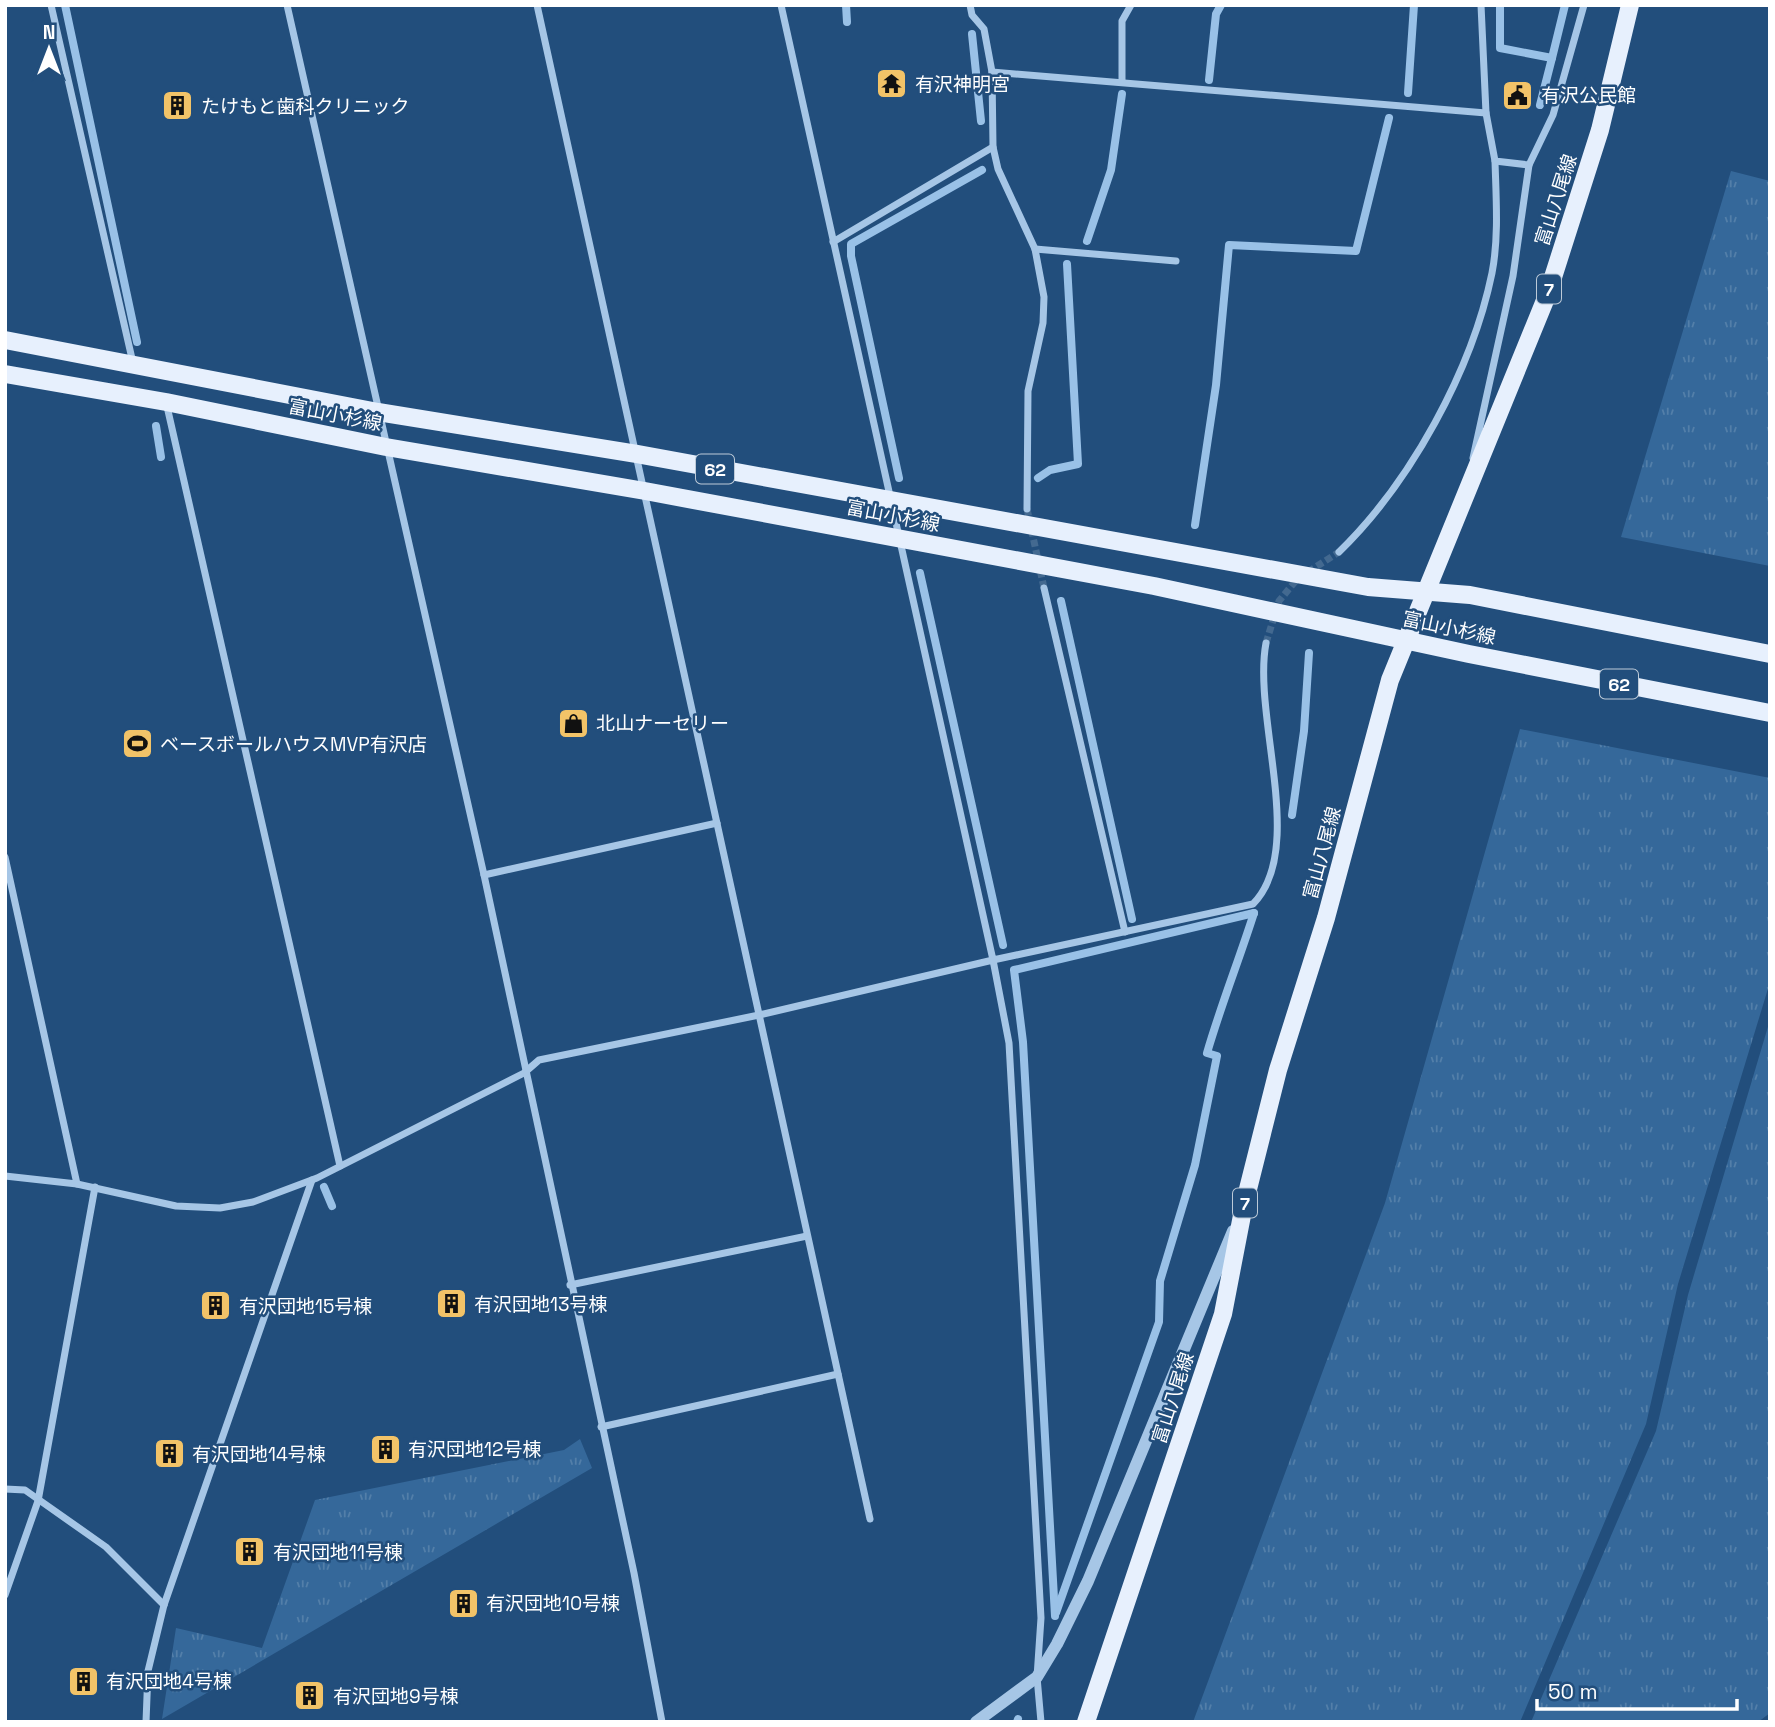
<svg xmlns="http://www.w3.org/2000/svg" width="1775" height="1727" font-family="'Space Grotesk','Noto Sans JP',sans-serif">
	<style>
		.grass { fill: url(#grass-tufts) }
		.lines { fill: none; stroke-linecap: round; stroke-linejoin: round }
		.stream { stroke: #99c1e7; stroke-width: 8 }
		.minor-tunnel { stroke: #436990; stroke-width: 7; stroke-dasharray: 7 3.5; stroke-linecap: butt }
		.minor { stroke: #a6c6e6; stroke-width: 7 }
		.tertiary { stroke: #a6c6e6; stroke-width: 12 }
		.primary { stroke: #e7f0fd; stroke-width: 18 }
		.labels { text-anchor: middle; dominant-baseline: central; stroke-width: 5; stroke-linejoin: round; paint-order: stroke }
		.shield { fill: #224e7c; stroke: #bdcad8; stroke-width: 2 }
		.shield-label { font-size: 18px; font-weight: bold; fill: #fff }
		.poi-label { font-size: 19px; fill: #fff; stroke: #224e7c; text-anchor: start }
		.street-label { font-size: 19px; fill: #fff; stroke: #224e7c }
	</style>
	<defs>
		<pattern id="grass-tufts" width="24" height="20" patternUnits="userSpaceOnUse" patternTransform="scale(1.75)"><rect width="24" height="20" fill="#35689a"/><path d="M3 7l-1-3M5 7V3M7 7l1-3M15 17l-1-3M17 17v-4M19 17l1-3" fill="none" stroke="#537fa9"/></pattern>
	</defs>
	<rect width="100%" height="100%" fill="#224e7c"/>
	<g class="grass">
		<polygon points="1731,171 1770,181 1770,566 1621,537"/>
		<polygon points="1520,729 1770,778 1770,982 1678,1284 1646,1424 1520,1722 1193,1722 1385,1203"/>
		<polygon points="1770,1020 1770,1713 1758,1722 1531,1722 1656,1431 1688,1295"/>
		<polygon points="580,1439 592,1468 162,1719 176,1628 262,1648 315,1500 564,1450"/>
	</g>
	<g class="lines">
		<g class="stream">
			<polyline points="65,5 137,342"/>
			<polyline points="846,5 847,22"/>
			<polyline points="1500,5 1500,48 1552,58 1540,105"/>
			<polyline points="972,34 981,121"/>
			<polyline points="1552,58 1565,5"/>
			<polyline points="1209,80 1216,14 1221,5"/>
			<polyline points="1408,93 1414,5"/>
			<polyline points="1087,241 1111,170 1122,94"/>
			<polyline points="156,426 161,457"/>
			<polyline points="899,478 851,256 851,244 982,170"/>
			<polyline points="1038,478 1050,470 1078,464 1067,264"/>
			<polyline points="1195,525 1216,385 1229,245 1356,251 1389,118"/>
			<polyline points="920,573 1003,945"/>
			<polyline points="1061,601 1132,919"/>
			<polyline points="1292,815 1304,731 1309,653"/>
			<polyline points="324,1187 332,1206"/>
			<path d="M1056 1613 1159 1322 1160 1281 1195 1165 1217 1056 1207 1053C1221 1005 1239 960 1254 913"/>
			<polyline points="1055,1616 1023,1042 1014,970 1254,913"/>
			<polyline points="1017,1722 1018,1719"/>
		</g>
		<g class="minor-tunnel">
			<polyline points="1027,509 1044,588"/>
			<polyline points="1308,572 1339,552"/>
			<polyline points="1266,643 1279,601 1298,578"/>
		</g>
		<g class="minor">
			<polyline points="51,5 133,363"/>
			<polyline points="287,5 484,875 634,1573 662,1722"/>
			<polyline points="537,5 870,1519"/>
			<path d="M781 5 993 960 1253 904C1307 849 1252 717 1266 643"/>
			<polyline points="970,5 972,15 984,29 992,72 993,147 998,169 1035,249 1044,297 1043,323 1028,391 1027,509"/>
			<polyline points="1481,5 1486,113 1495,161 1529,165"/>
			<polyline points="992,72 1486,113"/>
			<polyline points="1122,82 1122,21 1131,5"/>
			<polyline points="833,242 993,147"/>
			<polyline points="1035,249 1176,261"/>
			<polyline points="166,402 340,1166"/>
			<polyline points="1473,458 1513,276 1529,165 1553,115 1584,5"/>
			<path d="M1339 552C1411 482 1472 370 1492 273 1499 237 1496 197 1495 161"/>
			<polyline points="1044,588 1125,932"/>
			<polyline points="5,857 77,1184"/>
			<polyline points="484,875 717,823"/>
			<polyline points="5,1176 77,1184 176,1206 220,1208 253,1202 317,1178 524,1073 539,1060 759,1015 993,960 1009,1043 1041,1618 1037,1677 1041,1722"/>
			<polyline points="570,1285 807,1236"/>
			<polyline points="601,1427 838,1374"/>
			<polyline points="5,1489 25,1490 106,1547 164,1605"/>
			<polyline points="5,1595 38,1501 95,1187"/>
			<polyline points="146,1722 148,1671 164,1605 312,1180"/>
		</g>
		<polyline class="tertiary" points="976,1722 1037,1677 1057,1644 1088,1581 1233,1231"/>
		<g class="primary">
			<polyline points="5,340 378,412 637,454 1368,587 1470,595 1770,654"/>
			<polyline points="5,374 166,402 386,447 645,491 1154,586 1469,654 1770,713"/>
			<polyline points="1086,1722 1223,1314 1244,1205 1278,1070 1326,918 1390,680 1548,293 1600,130 1630,5"/>
		</g>
	</g>
	<defs>
		<symbol id="temple-square" viewBox="-11 -11 22 22"><rect x="-9" y="-9" width="18" height="18" rx="4" fill="#f2c368" stroke="#224e7c"/><path d="M0-6L5-2H3V0L6.5 2.5H4V6H1.5V3h-3V6H-4V2.5H-6.5L-3 0V-2H-5Z" fill="#111"/></symbol>
		<symbol id="civic-square" viewBox="-11 -11 22 22"><rect x="-9" y="-9" width="18" height="18" rx="4" fill="#f2c368" stroke="#224e7c"/><path d="M-.6-6.5H3V-4.5H.6V-3L4-1V1h2V6H-6V1h2V-1L-.6-3ZM-1.2 2.5V6h2.4V2.5Z" fill="#111"/></symbol>
		<symbol id="building-square" viewBox="-11 -11 22 22"><rect x="-9" y="-9" width="18" height="18" rx="4" fill="#f2c368" stroke="#224e7c"/><path d="M-4-6H4V6H1V3H-1V6H-4ZM-2.5-4.3h1.7v1.8h-1.7ZM.8-4.3h1.7v1.8H.8ZM-2.5-1h1.7V.8h-1.7ZM.8-1h1.7V.8H.8Z" fill="#111"/></symbol>
		<symbol id="shop-square" viewBox="-11 -11 22 22"><rect x="-9" y="-9" width="18" height="18" rx="4" fill="#f2c368" stroke="#224e7c"/><path d="M-5-2.5h2.3a2.7 3.5 0 0 1 5.4 0H5L5.5 6h-11ZM-1.5-2.5h3a1.5 2.3 0 0 0-3 0Z" fill="#111"/></symbol>
		<symbol id="stadium-square" viewBox="-11 -11 22 22"><rect x="-9" y="-9" width="18" height="18" rx="4" fill="#f2c368" stroke="#224e7c"/><path d="M0-5a6.5 5 0 1 0 0 10a6.5 5 0 1 0 0-10ZM-3.5-1.8h7v3.6h-7Z" fill="#111"/></symbol>
	</defs>
	<g fill-rule="evenodd">
		<use href="#temple-square" x="874" y="66" width="35" height="35"/>
		<use href="#civic-square" x="1500" y="78" width="35" height="35"/>
		<use href="#building-square" x="160" y="88" width="35" height="35"/>
		<use href="#shop-square" x="556" y="706" width="35" height="35"/>
		<use href="#stadium-square" x="120" y="726" width="35" height="35"/>
		<use href="#building-square" x="434" y="1286" width="35" height="35"/>
		<use href="#building-square" x="198" y="1288" width="35" height="35"/>
		<use href="#building-square" x="368" y="1432" width="35" height="35"/>
		<use href="#building-square" x="152" y="1436" width="35" height="35"/>
		<use href="#building-square" x="232" y="1534" width="35" height="35"/>
		<use href="#building-square" x="446" y="1586" width="35" height="35"/>
		<use href="#building-square" x="66" y="1664" width="35" height="35"/>
		<use href="#building-square" x="292" y="1678" width="35" height="35"/>
	</g>
	<g class="labels">
		<g class="shield">
			<rect x="1537" y="274.5" width="24" height="29" rx="5"/>
			<rect x="696" y="454.5" width="38" height="29" rx="5"/>
			<rect x="1600" y="669.5" width="38" height="29" rx="5"/>
			<rect x="1233" y="1188.5" width="24" height="29" rx="5"/>
		</g>
		<g class="shield-label">
			<text x="1549" y="289">7</text>
			<text x="715" y="469">62</text>
			<text x="1619" y="684">62</text>
			<text x="1245" y="1203">7</text>
		</g>
		<g class="poi-label">
			<text x="915" y="84">有沢神明宮</text>
			<text x="1541" y="95">有沢公民館</text>
			<text x="201" y="106">たけもと歯科クリニック</text>
			<text x="596" y="723">北山ナーセリー</text>
			<text x="160" y="744">ベースボールハウスMVP有沢店</text>
			<text x="474" y="1304">有沢団地13号棟</text>
			<text x="239" y="1306">有沢団地15号棟</text>
			<text x="408" y="1449">有沢団地12号棟</text>
			<text x="192" y="1454">有沢団地14号棟</text>
			<text x="273" y="1552">有沢団地11号棟</text>
			<text x="486" y="1603">有沢団地10号棟</text>
			<text x="106" y="1681">有沢団地4号棟</text>
			<text x="333" y="1696">有沢団地9号棟</text>
		</g>
		<g class="street-label">
			<text transform="translate(1556 200) rotate(-72)">富山八尾線</text>
			<text transform="translate(335 415) rotate(11)">富山小杉線</text>
			<text transform="translate(893 516) rotate(11)">富山小杉線</text>
			<text transform="translate(1449 628) rotate(12)">富山小杉線</text>
			<text transform="translate(1322 853) rotate(-75)">富山八尾線</text>
			<text transform="translate(1173 1398) rotate(-72)">富山八尾線</text>
		</g>
	</g>
	<rect width="1775" height="1727" fill="none" stroke="#ffffff" stroke-width="14"/>
	<g transform="translate(49 49)" stroke="#224e7c" stroke-width="5" paint-order="stroke">
	<path d="M0-5L12 26L0 18L-12 26Z" fill="#ffffff"/>
	<text y="-10" font-size="19" font-weight="bold" text-anchor="middle" fill="#ffffff">N</text>
	</g>
	<path d="M1537 1699v10h200v-10" fill="none" stroke="#ffffff" stroke-width="3.5"/>
	<text x="1548" y="1699" font-size="21" fill="#ffffff" stroke="#224e7c" stroke-width="5" paint-order="stroke">50 m</text>
</svg>
